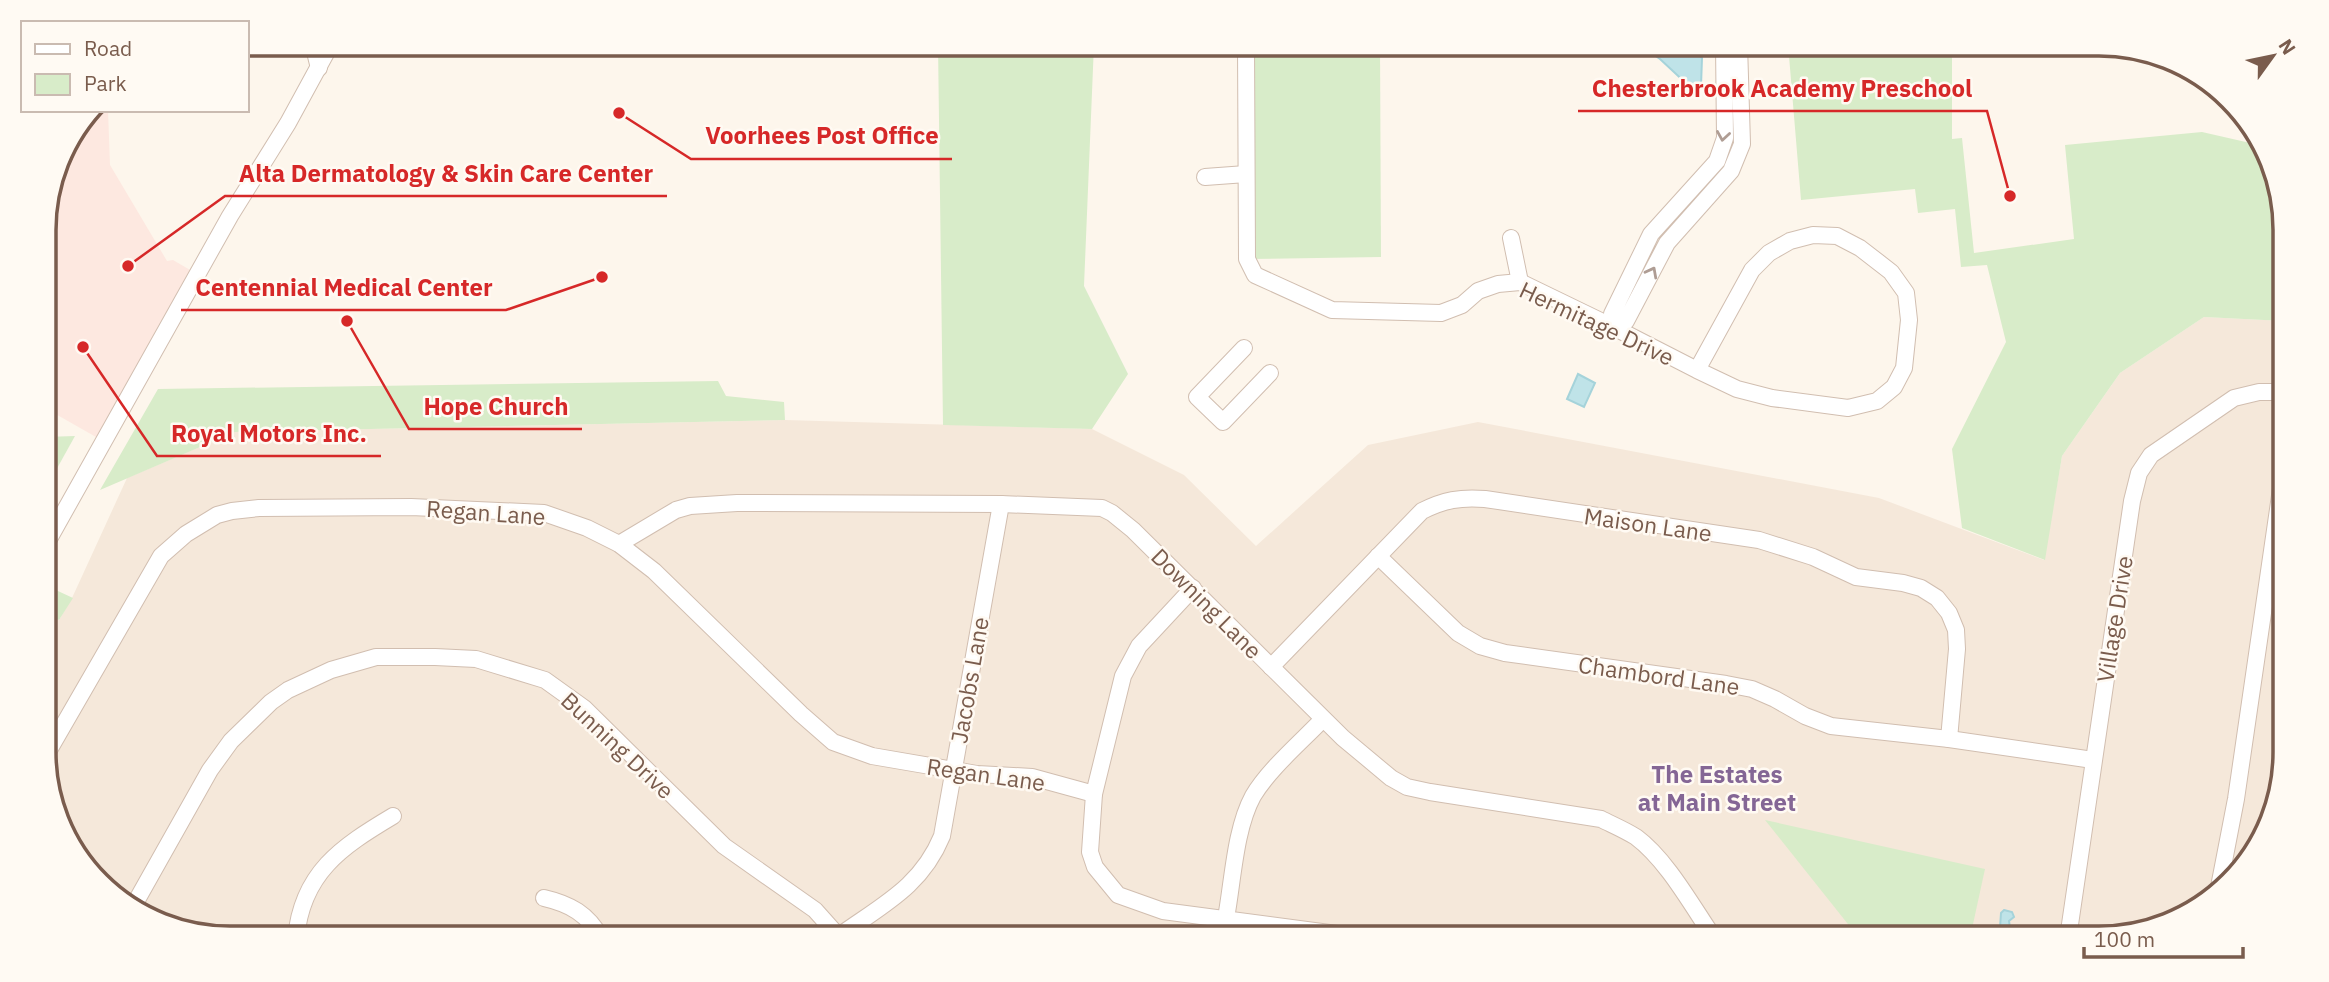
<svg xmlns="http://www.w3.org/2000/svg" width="2329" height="982" font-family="'IBM Plex Sans',sans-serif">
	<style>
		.residential { fill: #f5e8da }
		.commercial { fill: #fde8e0 }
		.green { fill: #d8ecc9 }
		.water { fill: #bfe3e8; stroke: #a5d3da; stroke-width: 2 }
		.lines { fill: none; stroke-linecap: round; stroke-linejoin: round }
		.minor-casing { stroke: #d1beb0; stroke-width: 18 }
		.minor { stroke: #fff; stroke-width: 16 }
		.oneway { stroke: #af9d94 }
		.labels { text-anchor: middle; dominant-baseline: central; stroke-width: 5; stroke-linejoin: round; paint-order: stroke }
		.street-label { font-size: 23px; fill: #7a5c4d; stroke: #fffaf3 }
		.neighbourhood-label { font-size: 24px; font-weight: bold; fill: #846695; stroke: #fffaf3 }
		.rim { fill: none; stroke: #7a5c4d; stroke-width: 3.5 }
		.leader { fill: none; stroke: #d62828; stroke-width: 2.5 }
		.callout-dot { fill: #d62828; stroke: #fffaf3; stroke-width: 2.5 }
		.callout-label { font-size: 24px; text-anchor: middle; font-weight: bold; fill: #d62828; stroke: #fffaf3; stroke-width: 5; stroke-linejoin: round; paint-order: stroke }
	</style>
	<rect width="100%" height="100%" fill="#fdf6ec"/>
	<polygon class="residential" points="2204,317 2284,321 2285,752 2271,823 2212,900 2111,938 230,938 159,924 82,866 45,777 45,619 48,614 59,620 72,598 127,478 235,432 785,420 1092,429 1184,475 1256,546 1368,445 1478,422 1879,498 2044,560 2062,456 2120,373"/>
	<polygon class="commercial" points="92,110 108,110 110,165 167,261 173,260 197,274 103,441 45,408 44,217 63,148"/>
	<g class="green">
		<polygon points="938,44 1094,44 1084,286 1128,374 1092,429 943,425"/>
		<polygon points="1246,44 1380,44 1381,257 1247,259"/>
		<polygon points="1788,44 1952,44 1952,139 1962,138 1974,253 2074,239 2065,145 2202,132 2259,145 2284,205 2284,321 2204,317 2120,373 2062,456 2045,560 1962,528 1952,449 2006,342 1987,265 1961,267 1955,209 1918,213 1915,189 1801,200"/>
		<polygon points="718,381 726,396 784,402 785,420 235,432 100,490 158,389"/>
		<polygon points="75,436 45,490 45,437"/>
		<polygon points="45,585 73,598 59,620 49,614 45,619"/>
		<polygon points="1765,820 1985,869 1970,938 1859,938"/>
	</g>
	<g class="water">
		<polygon points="1638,44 1700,44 1696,53 1702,58 1701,86 1690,87 1660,59"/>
		<polygon points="1578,374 1595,383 1584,407 1567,399"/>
		<polygon points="2004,910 2012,912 2014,917 2009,921 2010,928 2007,930 2000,928 2001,913"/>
	</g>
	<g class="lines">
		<defs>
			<g id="minor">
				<polyline points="313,44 319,68"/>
				<polyline points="1246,44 1247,259 1255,275 1332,310 1441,313 1462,305 1478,291 1498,284 1520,282 1615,328 1697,370 1737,389 1772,398 1848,408 1877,401 1894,387 1904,368 1909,320 1906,293 1891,272 1860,248 1837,236 1813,235 1790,241 1769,253 1752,270 1697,370"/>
				<polyline points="1724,44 1725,138 1717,161 1651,234 1612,314 1615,328 1626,321 1667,243 1731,171 1742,144 1739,44"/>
				<polyline points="1205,177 1246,174"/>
				<polyline points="1511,238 1520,282"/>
				<polyline points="1244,348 1197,397 1223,422 1270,373"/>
				<path d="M619 544 676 510 690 506 737 503 1001 504 1102 508 1112 513 1133 530 1343 738 1391 778 1407 787 1430 792 1601 819C1613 825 1625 830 1636 837 1667 860 1692 906 1714 938"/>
				<polyline points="45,546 230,216 288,123 331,44"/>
				<polyline points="1378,556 1458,633 1480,646 1505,653 1726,684 1752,689 1775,699 1805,716 1831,726 1949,739 2093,760"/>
				<polyline points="1193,588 1139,646 1123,676 1094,794 1090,852 1095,867 1118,895 1163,911 1367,938"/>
				<path d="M1271 667 1422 511C1444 500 1460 497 1485 499L1759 540 1813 557 1856 577 1903 583 1921 588 1937 598 1949 613 1956 630 1957 649 1949 739"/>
				<polyline points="45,757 161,556 186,534 217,515 232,511 259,508 411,507 544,513 587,528 619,544 654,571 801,714 833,742 872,756 977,774 1032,777 1094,794"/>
				<polyline points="2218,892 2236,799 2284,468"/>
				<path d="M544 898C570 904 588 914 601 938"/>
				<polyline points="134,905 210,770 231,741 271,702 288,690 331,670 376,657 435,657 476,659 545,680 584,708 724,846 815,910 840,938"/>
				<path d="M1226 918C1233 880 1235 829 1253 796 1269 769 1301 742 1323 719"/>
				<path d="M839 936C882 905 921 887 942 836L1001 504"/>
				<path d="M296 938C302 873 341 847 393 816"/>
				<polyline points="2068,938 2132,501 2139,473 2151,455 2234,398 2259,392 2284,392"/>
			</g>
		</defs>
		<use href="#minor" class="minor-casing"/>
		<use href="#minor" class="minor"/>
	</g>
	<defs><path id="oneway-chevron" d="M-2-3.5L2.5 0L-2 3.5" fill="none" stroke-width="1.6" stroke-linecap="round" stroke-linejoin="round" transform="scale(1.75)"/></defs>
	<g class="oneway">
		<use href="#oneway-chevron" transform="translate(1723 136) rotate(99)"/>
		<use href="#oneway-chevron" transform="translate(1652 272) rotate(-62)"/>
	</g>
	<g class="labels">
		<g class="street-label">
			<text transform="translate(1597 323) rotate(25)">Hermitage Drive</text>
			<text transform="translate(486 512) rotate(4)">Regan Lane</text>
			<text transform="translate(1648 524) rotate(8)">Maison Lane</text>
			<text transform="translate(1207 603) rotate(45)">Downing Lane</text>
			<text transform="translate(2114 619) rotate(-81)">Village Drive</text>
			<text transform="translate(1659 675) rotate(8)">Chambord Lane</text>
			<text transform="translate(969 680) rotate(-80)">Jacobs Lane</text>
			<text transform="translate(618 745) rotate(43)">Bunning Drive</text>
			<text transform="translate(986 774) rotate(8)">Regan Lane</text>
		</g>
		<g class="neighbourhood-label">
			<text x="1717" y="774">The Estates<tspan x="1717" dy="28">at Main Street</tspan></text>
		</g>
	</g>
	<path d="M0 0H2329V982H0ZM230 56H2099A174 174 0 0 1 2273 230V752A174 174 0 0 1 2099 926H230A174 174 0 0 1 56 752V230A174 174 0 0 1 230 56Z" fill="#fffaf3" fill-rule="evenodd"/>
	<path class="rim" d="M230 56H2099A174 174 0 0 1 2273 230V752A174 174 0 0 1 2099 926H230A174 174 0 0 1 56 752V230A174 174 0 0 1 230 56Z"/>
	<path class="leader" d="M2010 196L1987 111H1578M619 113L691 159H952M128 266L225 196H667M602 277L506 310H181M347 321L409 429H582M83 347L157 456H381"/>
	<g class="callout-dot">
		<circle cx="2010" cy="196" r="7"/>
		<circle cx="619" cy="113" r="7"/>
		<circle cx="128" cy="266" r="7"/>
		<circle cx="602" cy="277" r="7"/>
		<circle cx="347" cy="321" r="7"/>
		<circle cx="83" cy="347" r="7"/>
	</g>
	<g class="callout-label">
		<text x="1782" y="97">Chesterbrook Academy Preschool</text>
		<text x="822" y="144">Voorhees Post Office</text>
		<text x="446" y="182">Alta Dermatology &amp; Skin Care Center</text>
		<text x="344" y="296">Centennial Medical Center</text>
		<text x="496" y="415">Hope Church</text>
		<text x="269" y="442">Royal Motors Inc.</text>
	</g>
	<rect x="21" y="21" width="228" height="91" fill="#fffaf3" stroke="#cabbb1" stroke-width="2"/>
	<rect x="35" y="44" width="35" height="10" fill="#ffffff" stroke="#cabbb1" stroke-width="2"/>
	<text x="84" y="56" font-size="21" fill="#7a5c4d">Road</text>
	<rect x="35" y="74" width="35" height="21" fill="#d8ecc9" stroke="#cabbb1" stroke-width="2"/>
	<text x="84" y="91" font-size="21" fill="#7a5c4d">Park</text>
	<g transform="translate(2273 56) rotate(57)" stroke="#fffaf3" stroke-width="5" paint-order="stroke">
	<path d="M0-5L12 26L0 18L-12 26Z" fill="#7a5c4d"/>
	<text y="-10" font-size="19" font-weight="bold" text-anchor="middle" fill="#7a5c4d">N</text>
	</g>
	<path d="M2084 947v10h159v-10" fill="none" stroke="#7a5c4d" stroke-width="3.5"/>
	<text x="2094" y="947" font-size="21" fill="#7a5c4d" stroke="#fffaf3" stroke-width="5" paint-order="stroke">100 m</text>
</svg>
